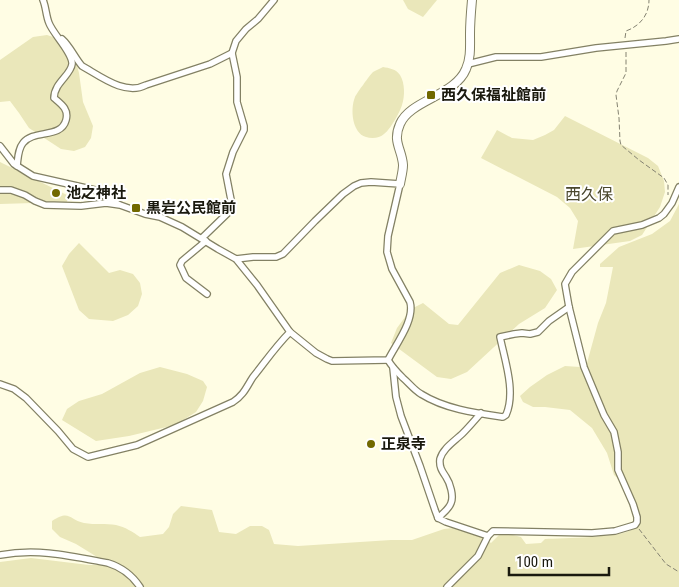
<svg xmlns="http://www.w3.org/2000/svg" width="679" height="587" font-family="'Roboto Condensed','Noto Sans JP',sans-serif">
	<style>
		.green { fill: #eae7ba }
		.lines { fill: none; stroke-linecap: round; stroke-linejoin: round }
		.street-casing { stroke: #838164; stroke-width: 8 }
		.secondary-casing { stroke: #838164; stroke-width: 10 }
		.path { stroke: #848271; stroke-width: 1; stroke-dasharray: 5 2.5; stroke-linecap: butt }
		.street { stroke: #fff; stroke-width: 5.5 }
		.secondary { stroke: #fff; stroke-width: 8 }
		.poi-dot { fill: #726901; stroke: #fff; stroke-width: 2 }
		.labels { text-anchor: middle; dominant-baseline: central; stroke-width: 4; stroke-linejoin: round; paint-order: stroke }
		.poi-label { font-size: 15px; font-weight: bold; fill: #1a190e; stroke: #fff; text-anchor: start }
		.neighbourhood-label { font-size: 16px; fill: #4a472d; stroke: #fff }
	</style>
	<rect width="100%" height="100%" fill="#fffde4"/>
	<g class="green">
		<polygon points="403,0 437,0 423,17 408,9"/>
		<polygon points="47,35 68,42 74,54 79,73 83,102 93,126 91,138 85,147 74,151 61,149 29,128 19,113 10,101 0,102 0,60 33,37"/>
		<path d="M383 67C389 68 396 69 400 75 405 83 405 96 402 105 400 112 390 130 384 134 380 138 372 139 366 137 352 133 350 109 355 97 357 93 370 75 373 72 376 70 380 69 383 67Z"/>
		<polygon points="565,116 648,158 658,166 664,181 665,192 660,207 642,235 630,241 573,249 578,221 570,208 557,197 481,158 497,130 512,138 533,140 545,135 554,130"/>
		<polygon points="0,162 69,196 67,202 0,204"/>
		<path d="M679 204V587H0V562L31 558 89 565H102V560L76 544 60 537 52 529V521C70 509 69 520 84 523 95 525 106 523 116 525 125 527 133 532 140 537L163 534 169 527 173 514 181 506 212 510 219 532 236 534 250 526H262L269 530 274 544 298 546 391 540H412L444 529 453 528 484 537 491 543 499 535 509 534 521 537 526 544 541 543 545 539C562 538 621 538 633 529 634 529 637 523 638 523L625 485 614 475 607 453 592 428 570 410 545 407H533L523 402 520 396 530 387 547 375 565 366 580 367 587 363 598 323 606 303 613 267H600V264L619 247 652 234 670 221Z"/>
		<polygon points="79,243 109,273 120,270 133,274 140,283 142,294 138,306 128,315 113,321 89,319 79,310 62,266 69,254"/>
		<polygon points="519,265 540,271 551,279 557,290 545,308 519,324 467,372 451,379 437,377 391,343 397,328 411,309 423,303 449,324 458,325 500,273"/>
		<polygon points="160,367 187,374 203,381 207,387 203,401 196,412 175,425 129,436 96,441 62,420 67,409 79,401 102,394 140,373"/>
	</g>
	<g class="lines">
		<defs>
			<g id="street">
				<path d="M62 39C70 46 75 58 82 66 100 76 125 96 146 85L210 64 232 53"/>
				<polyline points="468,64 496,57 541,57 596,48 666,41 679,39"/>
				<polyline points="0,146 14,164 33,176 95,190 118,204"/>
				<path d="M17 166C18 158 18 149 23 143 34 129 61 139 66 120 69 109 61 104 54 98 54 83 71 75 72 64 73 53 53 34 49 23 46 16 46 7 43 0"/>
				<path d="M0 190H11L25 195 35 201 45 205 81 206 106 203 120 205 145 214 160 217 182 227 218 249 236 259 257 285 290 332 316 353 327 359 332 361 388 360C396 344 415 320 410 302L392 269 387 252 388 236 400 184 371 182 361 183 354 186 343 194 315 221 283 254 276 257H253L236 259"/>
				<polyline points="202,238 232,209 232,205 226,174 233,152 244,130 244,126 237,102 237,77 232,53 236,41 246,29 258,19 274,0"/>
				<polyline points="206,241 182,261 180,265 186,278 207,294"/>
				<path d="M388 360C392 367 397 372 403 378 409 383 414 390 421 394 445 409 475 413 503 417L506 415C516 392 505 361 500 337L514 334 522 333 530 334 538 332 549 321 569 307"/>
				<polyline points="393,368 396,397 401,416 420,466 435,510 438,518"/>
				<path d="M0 384 14 389 26 398 58 431 73 449 88 457 137 445 233 402C244 395 247 386 253 377 265 362 276 346 290 332"/>
				<path d="M481 413C475 420 469 427 463 433 455 441 443 448 440 459 439 467 442 471 446 477 450 483 454 496 451 503 449 509 442 514 438 518L446 522 488 536"/>
				<path d="M0 555C38 548 71 556 108 563 121 567 132 575 140 587"/>
				<polyline points="447,587 478,556 488,536 493,531 592,533 615,531 635,525 637,522 637,517 633,504 618,470 618,452 614,432 604,415 584,367 569,307 565,284 572,272 613,231 642,225 659,218 664,214 672,203 679,187"/>
			</g>
			<path id="secondary" d="M400 184C401 178 403 171 403 165 402 149 392 142 400 124 410 100 455 96 466 69 471 58 470 46 470 34 470 23 471 11 472 0"/>
		</defs>
		<use href="#street" class="street-casing"/>
		<use href="#secondary" class="secondary-casing"/>
		<g class="path">
			<path d="M625 38 626 31C640 26 649 15 649 0"/>
			<polyline points="626,52 626,73 617,91 616,95 619,118 620,141 621,145 639,160 664,178 668,185 668,195"/>
			<polyline points="639,529 666,564 679,572"/>
		</g>
		<use href="#street" class="street"/>
		<use href="#secondary" class="secondary"/>
	</g>
	<g class="poi-dot">
		<rect x="426" y="90" width="10" height="10" rx="2.5"/>
		<circle cx="56" cy="193" r="5"/>
		<rect x="131" y="203" width="10" height="10" rx="2.5"/>
		<circle cx="371" cy="444" r="5"/>
	</g>
	<g class="labels">
		<g class="poi-label">
			<text x="441" y="95">西久保福祉館前</text>
			<text x="66" y="193">池之神社</text>
			<text x="146" y="208">黒岩公民館前</text>
			<text x="381" y="444">正泉寺</text>
		</g>
		<g class="neighbourhood-label">
			<text x="589" y="194">西久保</text>
		</g>
	</g>
	<path d="M509 567v8h100v-8" fill="none" stroke="#1a190e" stroke-width="2.5"/>
	<text x="516" y="567" font-size="15" fill="#1a190e" stroke="#ffffff" stroke-width="4" paint-order="stroke">100 m</text>
</svg>
